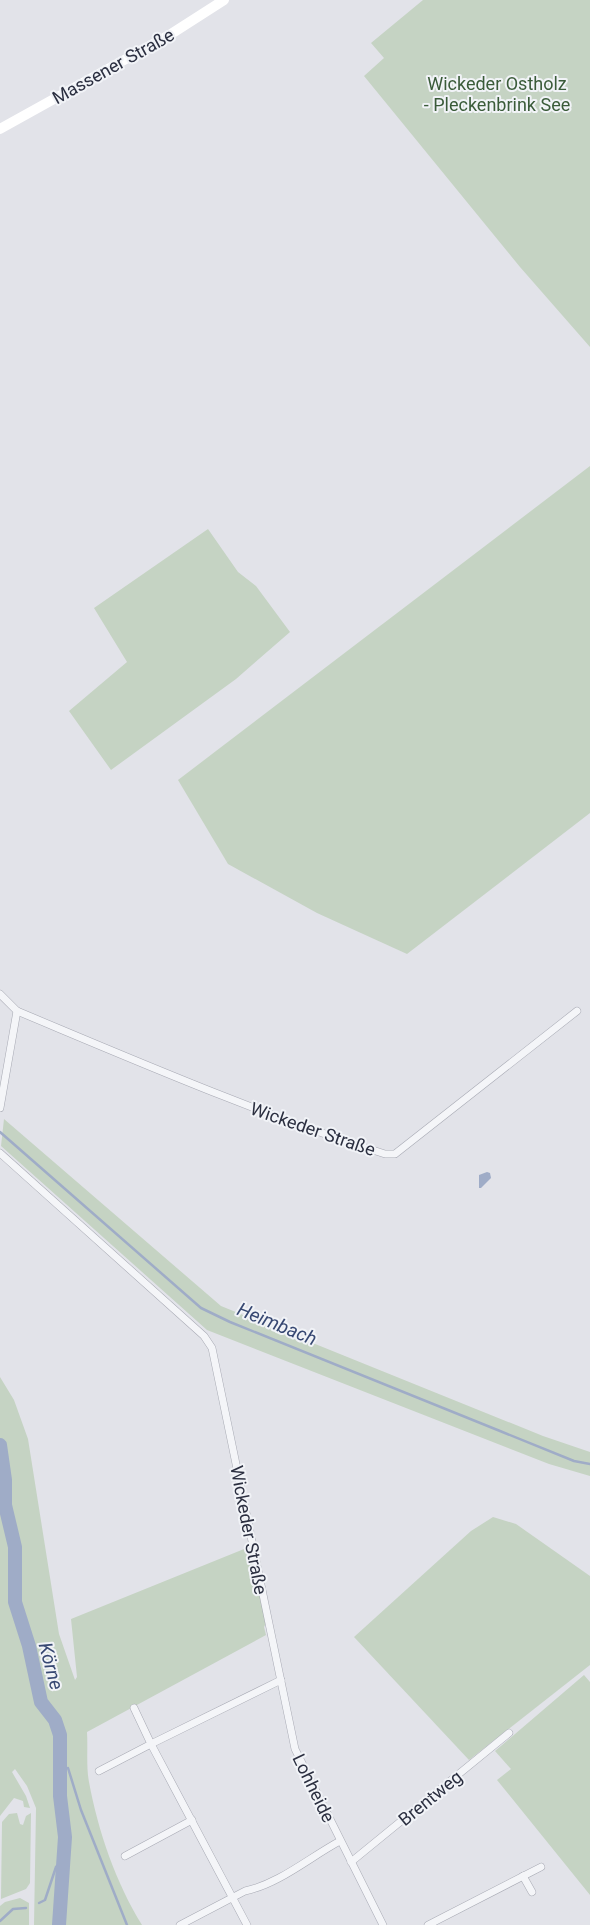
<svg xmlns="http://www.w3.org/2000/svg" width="590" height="1925" font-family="Roboto,sans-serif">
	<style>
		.green { fill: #c5d3c3 }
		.water { fill: #9facc7 }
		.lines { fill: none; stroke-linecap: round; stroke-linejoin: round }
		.stream { stroke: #9facc7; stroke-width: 2.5 }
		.river { stroke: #9facc7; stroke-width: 14 }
		.minor-casing { stroke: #a7a9b3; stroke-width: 8 }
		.minor { stroke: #f4f5f8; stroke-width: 7 }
		.secondary { stroke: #fff; stroke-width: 10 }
		.labels { text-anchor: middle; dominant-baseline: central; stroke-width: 4; stroke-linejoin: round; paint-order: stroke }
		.street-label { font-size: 18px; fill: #2b2f40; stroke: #f1f3f7 }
		.park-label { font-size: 18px; fill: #3a5b39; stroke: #f1f3f7 }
		.water-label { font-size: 19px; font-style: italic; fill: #374872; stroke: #f1f3f7 }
	</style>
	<rect width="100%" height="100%" fill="#e2e3e9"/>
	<g class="green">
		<polygon points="423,0 590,0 590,347 520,267 364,76 384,58 371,43"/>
		<polygon points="590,466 590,813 407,954 317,913 228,864 178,780"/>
		<polygon points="208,529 238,572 256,586 290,632 236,679 111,770 69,711 127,662 94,608"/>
		<polygon points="4,1119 221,1306 543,1436 590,1452 590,1476 549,1464 207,1330 1,1146"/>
		<path d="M0 1377 14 1400 28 1439 59 1634 75 1680 77 1677 71 1619 249 1547 266 1623 264 1627 266 1635 87 1732C88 1748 86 1766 89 1782 98 1831 116 1883 142 1925H34L36 1808 27 1786 15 1769 12 1772 26 1796 30 1808 24 1807 23 1801 14 1798 0 1816Z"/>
		<polygon points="493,1517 516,1524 590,1576 590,1665 469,1760 354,1637 471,1531"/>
		<polygon points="584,1675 590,1682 590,1895 497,1780 511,1769 495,1751"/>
		<polygon points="17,1813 20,1824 23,1825 26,1816 31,1813 30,1883 26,1889 1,1899 2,1822 9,1814"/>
		<polygon points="20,1898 29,1903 29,1925 0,1925 0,1906 5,1902"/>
	</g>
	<polygon class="water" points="487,1172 490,1173 491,1178 481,1188 479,1188 479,1175"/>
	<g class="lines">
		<g class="stream">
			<polyline points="0,1132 201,1308 230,1322 500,1431 574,1461 590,1464"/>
			<polyline points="68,1768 81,1810 127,1925"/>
			<polyline points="39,1903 45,1900 56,1867 62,1861"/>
			<polyline points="0,1921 13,1909 26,1908"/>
		</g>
		<polyline class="river" points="0,1445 5,1480 5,1505 15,1547 15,1602 29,1646 41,1702 55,1720 60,1735 60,1796 65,1837 59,1925"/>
		<defs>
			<g id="minor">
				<path d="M0 994 17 1011C139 1062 259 1114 385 1154H395L577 1011"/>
				<polyline points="0,1108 17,1011"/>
				<polyline points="0,1153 204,1336 212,1348 295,1749 383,1925"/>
				<polyline points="99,1771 151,1744 134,1708"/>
				<polyline points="125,1856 192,1820"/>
				<polyline points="351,1862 509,1733"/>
				<polyline points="523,1876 532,1892"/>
				<path d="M180 1925 245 1891C279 1884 310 1857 340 1841"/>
				<polyline points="247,1925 151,1744 281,1680"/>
				<polyline points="428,1925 541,1867"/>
			</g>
		</defs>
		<use href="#minor" class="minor-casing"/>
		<use href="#minor" class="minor"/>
		<polyline class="secondary" points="0,129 171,34 224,0"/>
	</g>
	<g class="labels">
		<g class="street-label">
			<text transform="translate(113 66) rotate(-29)">Massener Straße</text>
			<text transform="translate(313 1129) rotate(19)">Wickeder Straße</text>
			<text transform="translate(249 1530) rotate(79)">Wickeder Straße</text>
			<text transform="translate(314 1788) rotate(64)">Lohheide</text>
			<text transform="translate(430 1798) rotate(-39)">Brentweg</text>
		</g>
		<g class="park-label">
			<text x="497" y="83">Wickeder Ostholz<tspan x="497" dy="21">- Pleckenbrink See</tspan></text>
		</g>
		<g class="water-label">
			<text transform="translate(277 1324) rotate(22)">Heimbach</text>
			<text transform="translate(51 1666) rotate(75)">Körne</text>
		</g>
	</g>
</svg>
